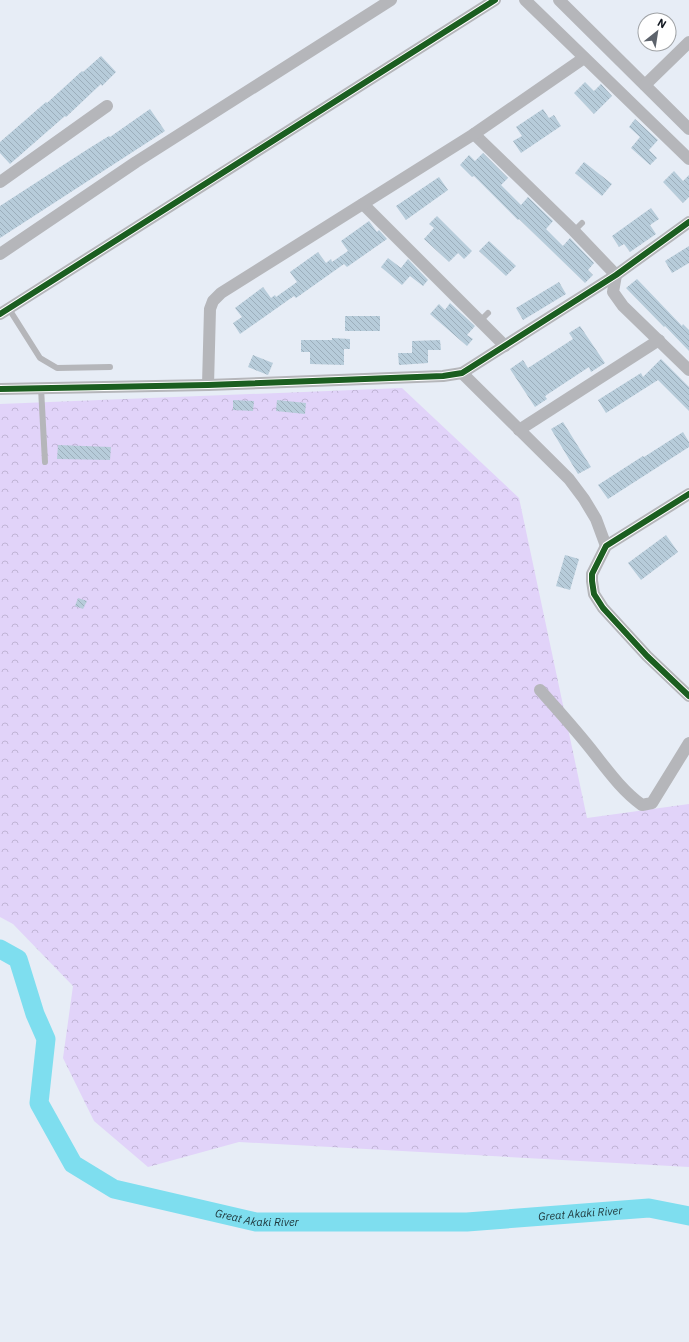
<svg xmlns="http://www.w3.org/2000/svg" width="689" height="1342" font-family="'IBM Plex Sans',sans-serif">
	<style>
		.forest { fill: url(#forest-crowns) }
		.lines { fill: none; stroke-linecap: round; stroke-linejoin: round }
		.river { stroke: #7edeef; stroke-width: 19 }
		.building { fill: url(#building-back-hatch) }
		.lane { stroke: #b5b6ba; stroke-width: 6 }
		.street { stroke: #b5b6ba; stroke-width: 12 }
		.cycleway-casing { stroke: #fff; stroke-width: 8 }
		.cycleway { stroke: #1b5e20; stroke-width: 6 }
		.labels { text-anchor: middle; dominant-baseline: central; stroke-width: 3.5; stroke-linejoin: round; paint-order: stroke }
		.water-label { font-size: 11px; font-style: italic; fill: #1d3438; stroke: #fff }
	</style>
	<defs>
		<pattern id="forest-crowns" width="20" height="18" patternUnits="userSpaceOnUse"><rect width="20" height="18" fill="#e1d3f9"/><path d="M2 6a3 3 0 1 1 6 0M12 15a3 3 0 1 1 6 0" fill="none" stroke="#c0b4d5"/></pattern>
		<pattern id="building-back-hatch" width="6" height="6" patternUnits="userSpaceOnUse"><rect width="6" height="6" fill="#b7ccda"/><path d="M-1 5l2 2M0 0l6 6M5-1l2 2" fill="none" stroke="#9caebb"/></pattern>
	</defs>
	<rect width="100%" height="100%" fill="#e7edf6"/>
	<polygon class="forest" points="402,388 519,498 587,818 689,804 689,1167 239,1142 148,1167 94,1121 63,1058 73,986 13,924 0,917 0,404"/>
	<g class="lines">
		<path class="river" id="s1" d="M0 949 18 959 35 1014 46 1039 39 1103 73 1164 114 1189 256 1222H467L649 1208 689 1216"/>
	</g>
	<g class="building">
		<polygon points="101,56 116,72 102,86 101,84 66,117 65,116 10,164 0,153 0,142 46,102 47,103 82,71 83,72"/>
		<polygon points="585,82 594,91 601,84 612,96 594,114 574,93"/>
		<polygon points="150,109 165,131 0,238 0,206 88,149 109,136 110,137"/>
		<polygon points="543,109 549,118 554,115 561,126 521,153 513,141 522,136 516,127"/>
		<polygon points="635,119 658,140 649,150 657,158 650,165 631,148 640,137 629,127"/>
		<polygon points="483,153 508,178 501,185 521,205 528,197 553,221 546,229 563,246 570,238 594,263 588,270 593,275 585,283 519,219 518,220 474,176 472,177 460,165 469,155 475,161"/>
		<polygon points="584,162 612,184 602,196 575,173"/>
		<polygon points="674,171 683,181 689,175 689,197 683,203 663,182"/>
		<polygon points="439,177 448,190 406,220 396,206"/>
		<polygon points="651,208 659,219 650,225 656,234 630,252 624,244 619,247 612,236"/>
		<polygon points="437,216 472,251 464,259 458,253 449,262 424,239 434,228 429,224"/>
		<polygon points="369,221 377,232 379,230 387,239 347,267 344,264 296,298 294,296 240,334 233,323 242,317 235,308 263,287 271,298 275,295 276,297 297,282 290,272 318,252 326,263 331,259 332,262 348,251 341,241"/>
		<polygon points="489,241 516,266 506,276 479,251"/>
		<polygon points="689,246 689,263 672,273 665,261"/>
		<polygon points="388,258 401,268 408,259 428,280 423,286 410,276 402,285 381,267"/>
		<polygon points="637,279 682,326 683,324 689,330 689,351 665,326 664,327 626,288"/>
		<polygon points="559,282 566,294 523,320 516,308"/>
		<polygon points="450,303 475,326 467,335 473,339 467,346 430,314 439,304 445,310"/>
		<rect x="345" y="316" width="35" height="15"/>
		<polygon points="580,326 605,363 591,372 589,367 545,396 547,399 535,407 510,369 523,360 528,368 573,339 569,333"/>
		<polygon points="332,338 350,339 350,349 344,349 344,365 310,364 310,352 301,352 301,340 332,340"/>
		<polygon points="440,340 441,350 428,350 428,363 399,365 398,353 412,353 412,341"/>
		<polygon points="253,355 273,363 268,375 248,367"/>
		<polygon points="661,359 689,387 689,411 658,380 606,413 598,400 641,373 643,377"/>
		<polygon points="233,400 254,401 253,411 233,410"/>
		<polygon points="277,400 306,403 305,414 276,411"/>
		<polygon points="563,422 591,467 578,474 551,429"/>
		<polygon points="683,432 689,442 689,447 608,499 598,485 643,456 644,457"/>
		<polygon points="58,445 111,447 110,460 57,459"/>
		<polygon points="666,535 678,552 641,580 628,563"/>
		<polygon points="565,555 579,559 570,590 556,586"/>
		<polygon points="78,598 87,601 83,609 75,606"/>
	</g>
	<g class="lines">
		<g class="lane">
			<polyline points="574,231 582,223"/>
			<polyline points="9,309 40,358 57,368 110,367"/>
			<polyline points="480,321 488,313"/>
			<polyline points="41,388 45,462"/>
		</g>
		<g class="street">
			<polyline points="525,0 689,159"/>
			<polyline points="559,0 689,129"/>
			<polyline points="645,85 689,42"/>
			<polyline points="474,134 574,231 616,275 613,292 623,306 689,370"/>
			<polyline points="0,182 107,106"/>
			<polyline points="363,204 505,346"/>
			<polyline points="0,254 136,162 391,0"/>
			<polyline points="0,314 495,0"/>
			<polyline points="462,373 569,479 584,499 596,519 606,546"/>
			<polyline points="208,385 210,309 213,301 221,293 474,134 584,58"/>
			<polyline points="0,389 208,385 443,376 462,373 616,275 689,222"/>
			<polyline points="519,430 659,340"/>
			<polyline points="689,494 606,546 592,574 592,581 594,594 603,608 647,656 689,696"/>
			<path d="M540 690C557 709 574 728 590 748 606 768 621 790 642 805L652 803 689 743"/>
		</g>
		<defs>
			<g id="cycleway">
				<polyline points="0,314 495,0"/>
				<polyline points="0,389 208,385 443,376 462,373 616,275 689,222"/>
				<polyline points="689,494 606,546 592,574 592,581 594,594 603,608 647,656 689,696"/>
			</g>
		</defs>
		<use href="#cycleway" class="cycleway-casing"/>
		<use href="#cycleway" class="cycleway"/>
	</g>
	<g class="labels">
		<g class="water-label">
			<text stroke="none"><textPath href="#s1" startOffset="758">Great Akaki River</textPath></text>
			<text stroke="none"><textPath href="#s1" startOffset="434">Great Akaki River</textPath></text>
		</g>
	</g>
	<g transform="translate(657 32) rotate(30)"><circle r="19" fill="#ffffff" stroke="#a0a3a6"/>
	<path d="M0-3L7 15L0 10L-7 15Z" fill="#5d636c"/>
	<text y="-6" font-size="11" font-weight="bold" text-anchor="middle" fill="#121821">N</text>
	</g>
</svg>
